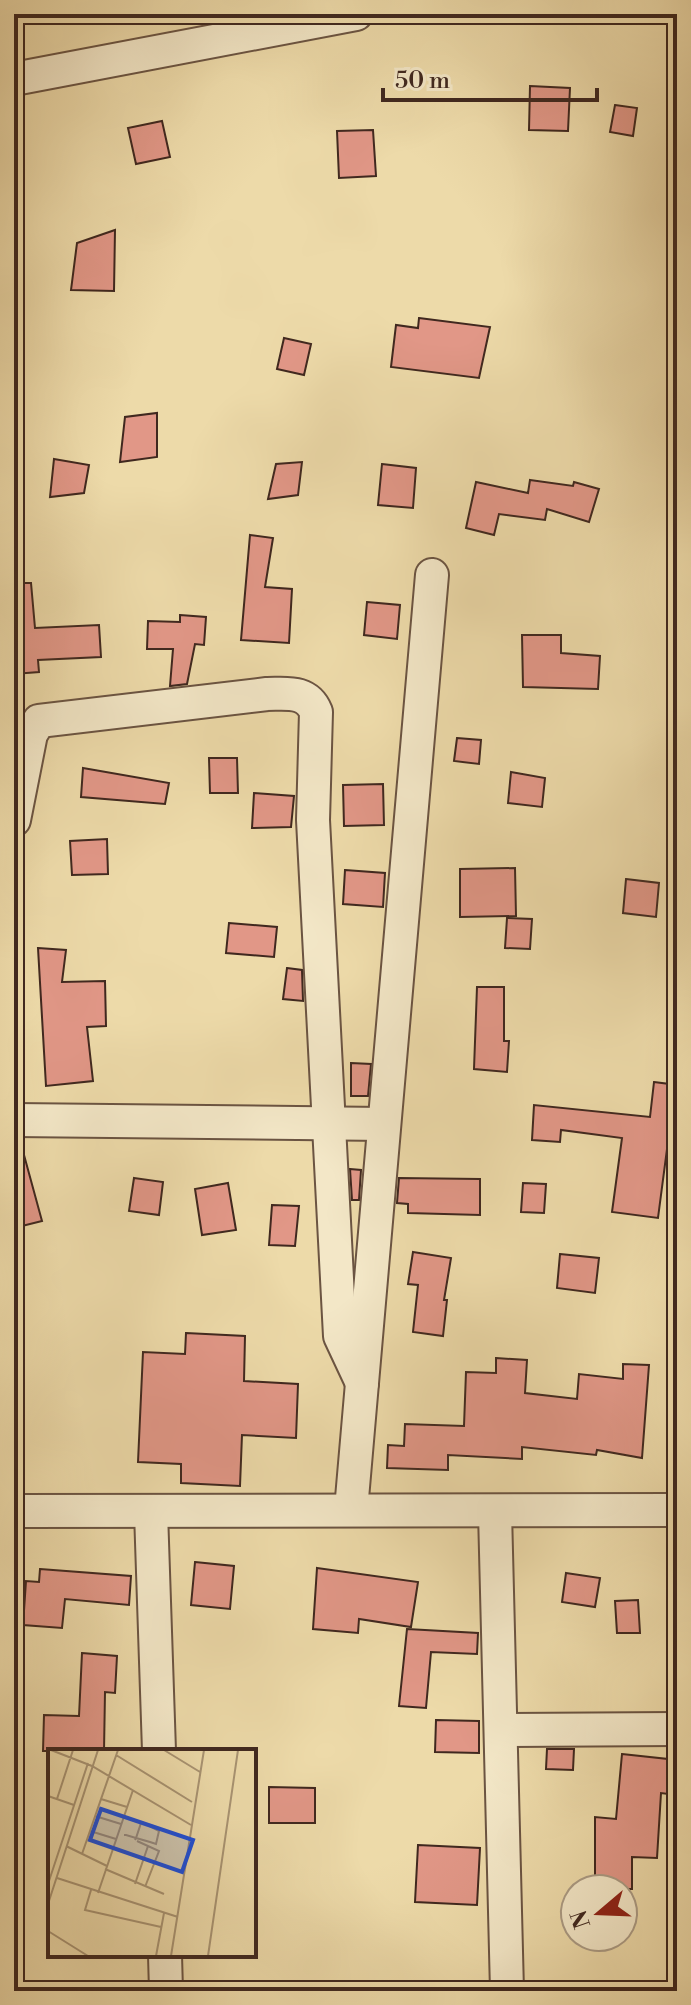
<svg xmlns="http://www.w3.org/2000/svg" width="691" height="2005" font-family="'Libre Bodoni',serif">
	<style>
		.building { fill: #e19787; stroke: #40281f; stroke-width: 2 }
		.lines { fill: none; stroke-linecap: round; stroke-linejoin: round }
		.street-casing { stroke: #6b5442; stroke-width: 36 }
		.street { stroke: #f3e7c7; stroke-width: 32 }
		.inset-road { fill: none; stroke: #a89372; stroke-width: 2 }
		.view { fill: #1d4ed8; fill-opacity: 0.15; stroke: #1d4ed8; stroke-width: 4 }
		.inset-edge { fill: none; stroke: #40281f; stroke-width: 4 }
	</style>
	<rect width="100%" height="100%" fill="#eddaa9"/>
	<filter id="stains"><feTurbulence type="fractalNoise" baseFrequency=".0025" numOctaves="4"/><feColorMatrix values="0 0 0 0 .2 0 0 0 0 .09 0 0 0 0 .02 0 0 0 .5 -.17"/></filter>
	<radialGradient id="worn" r=".72"><stop offset=".6" stop-color="#630" stop-opacity="0"/><stop offset="1" stop-color="#630" stop-opacity=".3"/></radialGradient>
	<g class="building">
		<polygon points="530,86 570,88 568,131 529,130"/>
		<polygon points="615,105 637,108 633,136 610,132"/>
		<polygon points="162,121 170,157 136,164 128,128"/>
		<polygon points="373,130 376,176 339,178 337,131"/>
		<polygon points="115,230 114,291 71,290 77,243"/>
		<polygon points="419,318 490,327 479,378 391,367 396,325 418,328"/>
		<polygon points="284,338 311,344 304,375 277,369"/>
		<polygon points="157,413 157,457 120,462 125,417"/>
		<polygon points="54,459 89,465 84,493 50,497"/>
		<polygon points="302,462 298,495 268,499 276,464"/>
		<polygon points="382,464 416,468 413,508 378,505"/>
		<polygon points="530,480 573,486 574,482 599,489 589,522 547,509 545,520 499,514 494,535 466,528 476,482 528,493"/>
		<polygon points="250,535 273,538 265,587 292,589 289,643 241,640"/>
		<polygon points="14,583 31,583 35,628 99,625 101,657 38,660 39,672 14,674"/>
		<polygon points="367,602 400,605 397,639 364,635"/>
		<polygon points="180,615 206,617 204,645 195,644 187,684 170,686 173,649 147,649 148,621 180,622"/>
		<polygon points="522,635 561,635 561,653 600,656 598,689 523,687"/>
		<polygon points="457,738 481,740 479,764 454,761"/>
		<polygon points="209,758 237,758 238,793 210,793"/>
		<polygon points="83,768 169,783 165,804 81,797"/>
		<polygon points="511,772 545,778 542,807 508,803"/>
		<polygon points="383,784 384,825 344,826 343,785"/>
		<polygon points="254,793 294,796 291,827 252,828"/>
		<polygon points="107,839 108,874 72,875 70,841"/>
		<polygon points="515,868 516,916 460,917 460,869"/>
		<polygon points="345,870 385,873 383,907 343,904"/>
		<polygon points="626,879 659,883 656,917 623,913"/>
		<polygon points="507,918 532,919 530,949 505,948"/>
		<polygon points="229,923 277,927 274,957 226,953"/>
		<polygon points="38,948 66,950 62,982 105,981 106,1026 87,1027 93,1081 46,1086"/>
		<polygon points="287,968 302,970 303,1001 283,999"/>
		<polygon points="477,987 504,987 504,1041 509,1041 507,1072 474,1069"/>
		<polygon points="351,1063 371,1064 368,1096 351,1096"/>
		<polygon points="654,1082 677,1085 677,1150 667,1149 658,1218 612,1212 622,1138 561,1130 560,1142 532,1140 534,1105 650,1117"/>
		<polygon points="21,1144 42,1221 14,1228 14,1145"/>
		<polygon points="350,1169 361,1170 359,1200 352,1200"/>
		<polygon points="134,1178 163,1182 159,1215 129,1211"/>
		<polygon points="399,1178 480,1179 480,1215 408,1213 408,1204 397,1203"/>
		<polygon points="228,1183 236,1230 202,1235 195,1189"/>
		<polygon points="523,1183 546,1184 544,1213 521,1212"/>
		<polygon points="272,1205 299,1206 295,1246 269,1245"/>
		<polygon points="413,1252 451,1258 444,1300 447,1300 443,1336 413,1332 418,1285 408,1284"/>
		<polygon points="560,1254 599,1258 595,1293 557,1288"/>
		<polygon points="186,1333 245,1336 244,1381 298,1384 296,1438 242,1435 240,1486 181,1483 181,1464 138,1462 143,1352 185,1354"/>
		<polygon points="496,1358 527,1360 525,1393 577,1399 579,1374 623,1379 623,1364 649,1365 642,1458 597,1450 596,1455 522,1447 522,1459 448,1455 448,1470 387,1468 388,1445 404,1446 405,1424 464,1426 466,1372 496,1373"/>
		<polygon points="195,1562 234,1566 230,1609 191,1605"/>
		<polygon points="317,1568 418,1582 411,1627 359,1619 358,1633 313,1629"/>
		<polygon points="40,1569 131,1576 129,1605 65,1599 62,1628 23,1625 26,1581 39,1582"/>
		<polygon points="566,1573 600,1578 595,1607 562,1602"/>
		<polygon points="638,1600 640,1633 617,1633 615,1601"/>
		<polygon points="407,1629 478,1633 477,1654 431,1652 426,1708 399,1706"/>
		<polygon points="82,1653 117,1656 115,1693 105,1692 104,1751 43,1751 44,1715 79,1716"/>
		<polygon points="436,1720 479,1721 479,1753 435,1752"/>
		<polygon points="547,1749 574,1749 573,1770 546,1769"/>
		<polygon points="622,1754 677,1760 677,1795 661,1793 657,1858 632,1857 632,1889 595,1889 595,1817 616,1819"/>
		<polygon points="269,1787 315,1788 315,1823 269,1823"/>
		<polygon points="418,1845 480,1848 477,1905 415,1902"/>
	</g>
	<g class="lines">
		<defs>
			<g id="street">
				<polyline points="14,79 356,14"/>
				<path d="M14 820 31 734 39 721 267 694C287 694 307 690 316 712L313 820 340 1336 362 1383"/>
				<polyline points="14,1120 384,1124"/>
				<polyline points="351,1510 432,575"/>
				<polyline points="14,1511 677,1510"/>
				<polyline points="151,1512 159,1751"/>
				<polyline points="495,1512 507,1991"/>
				<polyline points="502,1730 677,1729"/>
				<polyline points="165,1955 166,1991"/>
			</g>
		</defs>
		<use href="#street" class="street-casing"/>
		<use href="#street" class="street"/>
	</g>
	<g transform="translate(48 1749)">
		<rect width="208" height="208" fill="#eddaa9"/>
		<path class="inset-road" d="M3 1 44 17 143 76M116 1 152 23M68 6 144 53M0 47 26 56M9 50 25 1M53 50 79 58M47 67 73 75M42 82 68 90M76 86H78L88 89 102 93 108 95 111 82 94 73 93 74 88 89 87 91M89 92 111 102 97 138M18 97 59 117M34 105 70 1M57 120 116 145M9 129 130 168M0 135 40 14M87 135 100 97M43 141 37 161 113 178M50 144 85 41M0 155 50 1M0 182 40 207M108 207 116 164M123 207 156 1M160 207 190 1"/>
		<path class="view" d="M53 60 145 91 134 123 42 91Z"/>
		<rect width="208" height="208" class="inset-edge"/>
	</g>
	<rect width="691" height="2005" fill="none" stroke="#eddaa9" stroke-width="48"/>
	<rect x="16" y="16" width="659" height="1973" fill="none" stroke="#40281f" stroke-width="4"/>
	<rect x="24" y="24" width="643" height="1957" fill="none" stroke="#40281f" stroke-width="2"/>
	<g transform="translate(599 1913) rotate(251)"><circle r="38" fill="#f3e7c7" stroke="#ab9b84" stroke-width="2"/>
	<path d="M0-6L14 30L0 20L-14 30Z" fill="#8f2418"/>
	<text y="-12" font-size="22" font-weight="bold" text-anchor="middle" fill="#40281f">N</text>
	</g>
	<path d="M383 88v12h214v-12" fill="none" stroke="#40281f" stroke-width="4"/>
	<text x="395" y="88" font-size="24" fill="#40281f" stroke="#f3e7c7" stroke-width="6" paint-order="stroke">50 m</text>
	<rect width="100%" height="100%" filter="url(#stains)"/>
	<rect width="100%" height="100%" fill="url(#worn)"/>
</svg>
